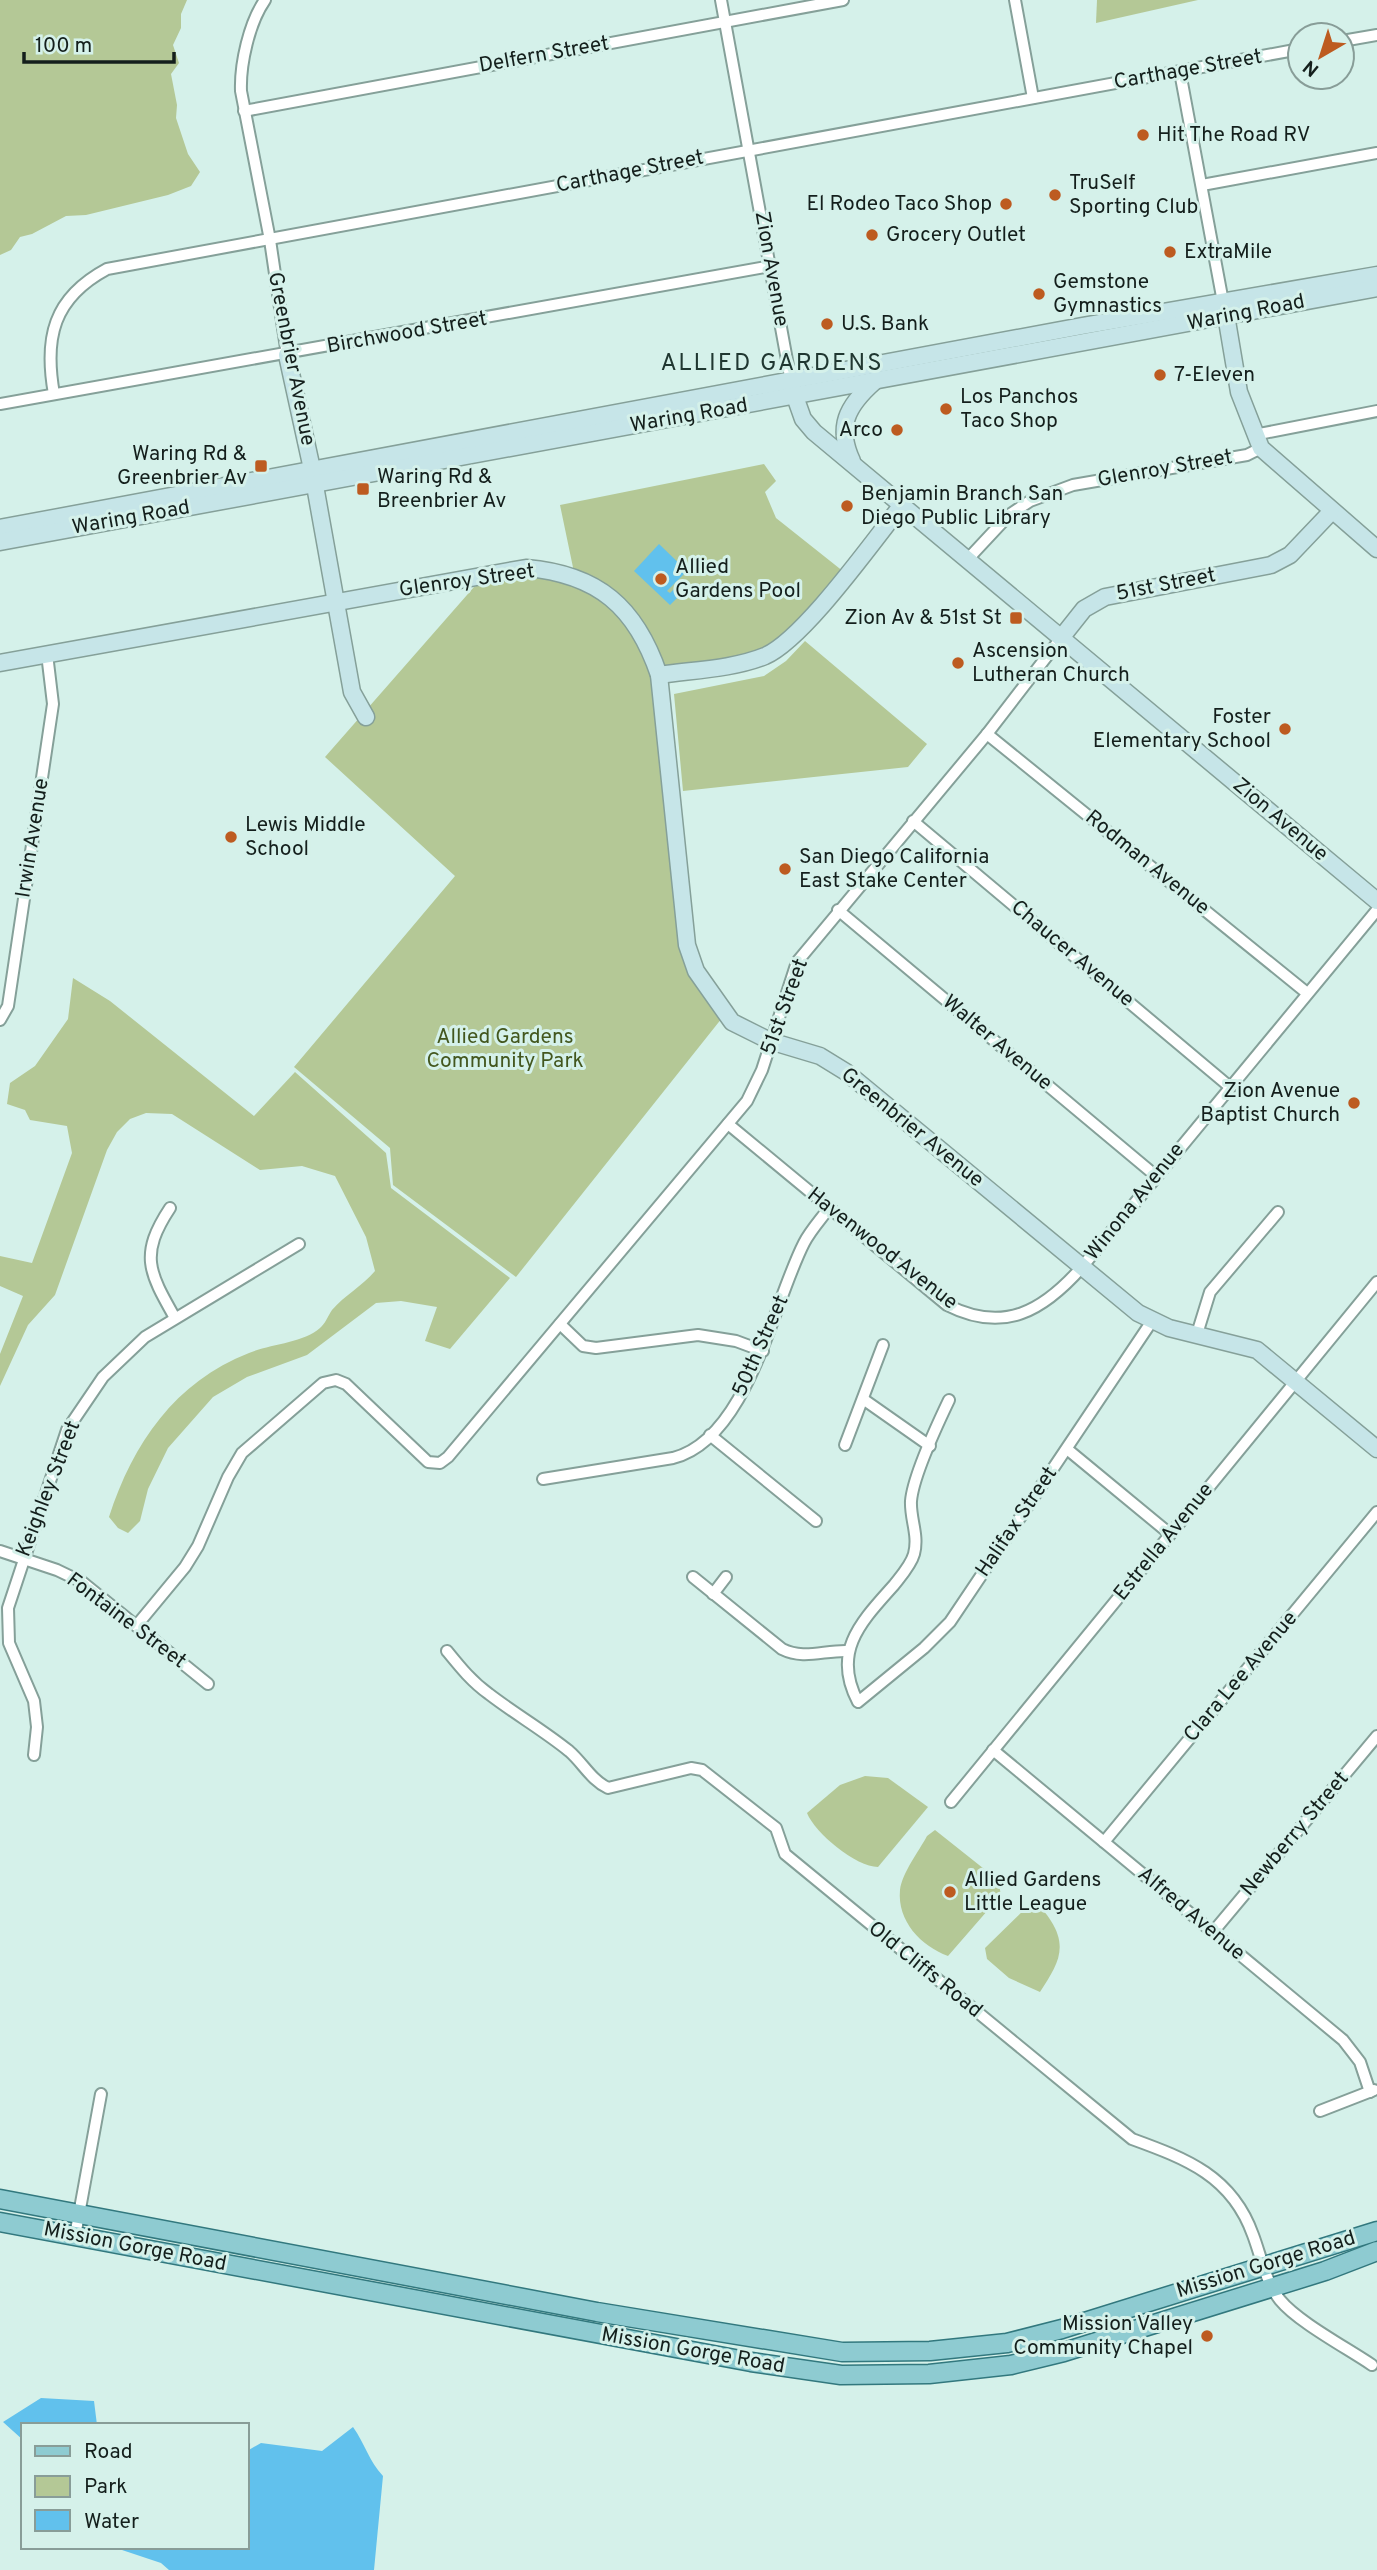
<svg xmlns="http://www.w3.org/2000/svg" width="1377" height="2570" font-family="Overpass,sans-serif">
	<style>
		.green { fill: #b4c896 }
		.water { fill: #61c1ed }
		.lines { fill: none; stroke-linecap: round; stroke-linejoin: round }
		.street-casing { stroke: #85a099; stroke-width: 14 }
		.secondary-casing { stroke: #85a099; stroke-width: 19 }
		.primary-casing { stroke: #32787e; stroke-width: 21 }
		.street { stroke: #fff; stroke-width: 10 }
		.secondary { stroke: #c6e5e8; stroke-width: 16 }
		.primary { stroke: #8ecbd1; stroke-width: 18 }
		.poi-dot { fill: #bd5b20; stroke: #d5f1ea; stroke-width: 2.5 }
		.labels { text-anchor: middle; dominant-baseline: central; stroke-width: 6; stroke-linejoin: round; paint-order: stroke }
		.street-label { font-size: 21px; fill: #141f1c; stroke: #d5f1ea }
		.poi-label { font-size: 21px; fill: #141f1c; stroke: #d5f1ea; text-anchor: start }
		.park-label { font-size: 21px; fill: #43571e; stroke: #d5f1ea }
		.quarter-label { font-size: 24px; letter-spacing: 2px; fill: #203731; stroke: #d5f1ea }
	</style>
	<rect width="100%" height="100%" fill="#d5f1ea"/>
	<g class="green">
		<polygon points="0,0 187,0 181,14 181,28 173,45 179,63 171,74 177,105 176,118 188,154 200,172 191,186 168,195 86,215 66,216 32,234 20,237 11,250 0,255"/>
		<polygon points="1097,0 1198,0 1096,23"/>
		<polygon points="764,464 776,481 765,492 776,518 844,572 778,648 659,676 686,934 726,1013 516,1277 393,1185 390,1148 294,1067 455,876 325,757 474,587 515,570 575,577 560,505"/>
		<polygon points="805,641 927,744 908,767 683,791 674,694 764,676 786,661"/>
		<path d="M73 978 110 1001 254 1116 295 1072 386 1153 391 1188 510 1278 450 1349 425 1341 437 1307 401 1301 376 1303 307 1355 247 1377 213 1397 168 1448 148 1489 140 1521 128 1533 118 1528 109 1517C133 1443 175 1382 249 1353 270 1344 303 1343 320 1328 325 1324 328 1316 332 1310 344 1296 362 1286 375 1271L366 1237 335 1176 302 1166 260 1170 172 1114 146 1113 130 1119 117 1132 107 1150 55 1295 28 1325 0 1386V1354L23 1296 0 1286V1256L32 1263 72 1153 67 1126 30 1120 25 1110 7 1104 10 1083 35 1066 68 1019Z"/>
		<path d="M865 1776 888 1778 928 1807 878 1867C856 1867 815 1833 807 1813L840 1785Z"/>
		<path d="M935 1830 998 1880 1001 1895 948 1956C921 1946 897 1921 900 1890 902 1873 919 1851 927 1836Z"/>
		<path d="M1033 1901C1041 1907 1046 1913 1051 1921 1069 1949 1056 1967 1040 1992L1009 1978 987 1959 985 1948Z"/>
	</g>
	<g class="water">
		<polygon points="659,544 687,571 667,591 670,593 677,586 683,592 670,605 634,571"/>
		<polygon points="41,2398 94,2401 97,2425 23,2425 23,2440 3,2422"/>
		<path d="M353 2427C365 2444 369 2461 383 2476L374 2570H169L161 2563 113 2547H247V2451L261 2443 322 2451Z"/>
	</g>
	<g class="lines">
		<defs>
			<g id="street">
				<path d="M265 0C249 23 240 64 241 91L270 240 287 355"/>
				<polyline points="721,0 791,382"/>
				<polyline points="1015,0 1033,98"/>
				<polyline points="1342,41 1377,35"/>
				<polyline points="1180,72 1223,302"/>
				<polyline points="244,111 843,0"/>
				<polyline points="1202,185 1377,153"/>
				<path d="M54 394C44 338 53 298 107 269L1300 49"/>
				<polyline points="0,404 771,266"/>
				<polyline points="1254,435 1377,411"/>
				<polyline points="967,560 1009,515 1030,501 1073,485 1247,455 1261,448"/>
				<polyline points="987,734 1307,993"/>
				<polyline points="913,821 1230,1087"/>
				<polyline points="838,910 1156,1176"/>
				<polyline points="0,1020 8,1006 53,704 47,654"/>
				<path d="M728 1124 947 1305C1004 1334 1043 1311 1082 1267L1377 910"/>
				<path d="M170 1208C139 1255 149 1272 175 1318"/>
				<polyline points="560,1324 583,1346 596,1348 698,1335 736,1341 763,1351"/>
				<polyline points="1197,1334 1210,1292 1278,1212"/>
				<polyline points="863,1399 930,1446"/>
				<path d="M949 1400C938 1423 913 1477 911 1501 910 1519 919 1535 914 1554 911 1565 901 1576 894 1585 862 1621 831 1651 858 1702L924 1648 950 1622 1152 1321"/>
				<polyline points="710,1435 816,1521"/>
				<polyline points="845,1445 883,1345"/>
				<polyline points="1067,1449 1170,1534"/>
				<path d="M543 1479 673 1458C748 1439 773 1303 804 1243 810 1231 821 1219 829 1208"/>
				<polyline points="0,1551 57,1570 82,1582 208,1684"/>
				<path d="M693 1577 782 1649C804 1660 824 1650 848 1651"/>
				<polyline points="713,1594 726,1577"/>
				<polyline points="137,1625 185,1567 198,1546 228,1477 242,1453 323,1383 336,1380 346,1384 428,1462 440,1463 448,1457 747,1101 762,1070 797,962 987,734 1061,638"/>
				<path d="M447 1651C460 1667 472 1682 489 1694 515 1714 543 1730 569 1751 583 1763 591 1780 608 1788L691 1768 702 1770 776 1828 785 1854 1132 2139C1187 2159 1232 2176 1253 2235 1261 2256 1266 2283 1280 2300 1298 2322 1347 2348 1372 2365"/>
				<polyline points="993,1750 1343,2040 1360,2062 1370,2092"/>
				<polyline points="34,1755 37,1727 34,1701 9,1643 8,1608 67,1430 103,1377 145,1337 299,1244"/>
				<polyline points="951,1802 1377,1282"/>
				<polyline points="1104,1842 1377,1512"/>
				<polyline points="1213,1932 1377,1736"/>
				<polyline points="1320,2111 1374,2090"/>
				<polyline points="75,2236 101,2094"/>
			</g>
			<g id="secondary">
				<polyline points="1225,309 1239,392 1261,448 1377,549"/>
				<polyline points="287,355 312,469 352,692 366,717"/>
				<polyline points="792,388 803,419 814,432 1377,901"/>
				<path d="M852 461C836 427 847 406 874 382"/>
				<polyline points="0,528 1082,326 1377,275"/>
				<polyline points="0,542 1377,288"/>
				<polyline points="1061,638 1084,609 1105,597 1271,565 1290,555 1331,512"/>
				<path d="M0 663 526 568C598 574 636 607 659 675L687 945 696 971 732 1022 770 1041 820 1056 846 1072 1138 1313 1169 1328 1257 1350 1377 1449"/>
				<path d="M659 675C693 670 733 669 765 656 804 639 873 541 902 505"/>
			</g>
			<g id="primary">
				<polyline points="0,2199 597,2312 842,2352 930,2351 1007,2343 1062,2329 1377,2231"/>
				<polyline points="0,2222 751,2362 841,2375 929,2374 1011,2365 1064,2352 1325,2271 1377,2251"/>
			</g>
		</defs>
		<use href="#street" class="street-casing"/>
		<use href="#secondary" class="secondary-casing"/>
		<use href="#primary" class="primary-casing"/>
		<use href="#street" class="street"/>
		<use href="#secondary" class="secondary"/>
		<use href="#primary" class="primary"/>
	</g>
	<g class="poi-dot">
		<circle cx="1143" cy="135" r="7"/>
		<circle cx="1055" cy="195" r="7"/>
		<circle cx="1006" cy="204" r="7"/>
		<circle cx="872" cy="235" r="7"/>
		<circle cx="1170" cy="252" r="7"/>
		<circle cx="1039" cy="294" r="7"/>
		<circle cx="827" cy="324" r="7"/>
		<circle cx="1160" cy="375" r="7"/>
		<circle cx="946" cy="409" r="7"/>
		<circle cx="897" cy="430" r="7"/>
		<rect x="254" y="459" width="14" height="14" rx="3.5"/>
		<rect x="356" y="482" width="14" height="14" rx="3.5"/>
		<circle cx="847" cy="506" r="7"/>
		<circle cx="661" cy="579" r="7"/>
		<rect x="1009" y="611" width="14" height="14" rx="3.5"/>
		<circle cx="958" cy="663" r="7"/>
		<circle cx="1285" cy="729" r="7"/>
		<circle cx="231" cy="837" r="7"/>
		<circle cx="785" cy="869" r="7"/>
		<circle cx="1354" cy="1103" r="7"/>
		<circle cx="950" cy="1892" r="7"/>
		<circle cx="1207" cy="2336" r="7"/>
	</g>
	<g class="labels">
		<g class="street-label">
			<text transform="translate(544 55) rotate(-10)">Delfern Street</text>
			<text transform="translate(1188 70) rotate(-10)">Carthage Street</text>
			<text transform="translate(630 172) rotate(-11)">Carthage Street</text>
			<text transform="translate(771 269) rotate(80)">Zion Avenue</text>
			<text transform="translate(1246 313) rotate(-11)">Waring Road</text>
			<text transform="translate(407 333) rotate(-10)">Birchwood Street</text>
			<text transform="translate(291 359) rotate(79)">Greenbrier Avenue</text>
			<text transform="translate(689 416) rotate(-10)">Waring Road</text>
			<text transform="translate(1165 469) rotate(-10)">Glenroy Street</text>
			<text transform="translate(131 518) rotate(-10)">Waring Road</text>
			<text transform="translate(467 581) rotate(-8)">Glenroy Street</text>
			<text transform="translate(1166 585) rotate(-11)">51st Street</text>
			<text transform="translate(1280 820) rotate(40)">Zion Avenue</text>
			<text transform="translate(33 838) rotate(-81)">Irwin Avenue</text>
			<text transform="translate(1147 863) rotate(39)">Rodman Avenue</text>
			<text transform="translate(1072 954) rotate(40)">Chaucer Avenue</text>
			<text transform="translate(785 1007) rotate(-70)">51st Street</text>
			<text transform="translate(997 1043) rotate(40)">Walter Avenue</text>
			<text transform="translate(912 1128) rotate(39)">Greenbrier Avenue</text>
			<text transform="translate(1135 1202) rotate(-51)">Winona Avenue</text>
			<text transform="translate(882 1249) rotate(38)">Havenwood Avenue</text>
			<text transform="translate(761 1346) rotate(-66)">50th Street</text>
			<text transform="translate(49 1489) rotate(-69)">Keighley Street</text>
			<text transform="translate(1017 1522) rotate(-56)">Halifax Street</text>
			<text transform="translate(1164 1542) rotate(-51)">Estrella Avenue</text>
			<text transform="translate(126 1621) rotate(37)">Fontaine Street</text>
			<text transform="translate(1241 1677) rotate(-50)">Clara Lee Avenue</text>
			<text transform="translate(1295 1834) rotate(-50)">Newberry Street</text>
			<text transform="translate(1191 1914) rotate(40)">Alfred Avenue</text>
			<text transform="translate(925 1970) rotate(39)">Old Cliffs Road</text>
			<text transform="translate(135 2247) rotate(11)">Mission Gorge Road</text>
			<text transform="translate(1266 2265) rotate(-17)">Mission Gorge Road</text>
			<text transform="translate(693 2351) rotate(10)">Mission Gorge Road</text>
		</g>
		<g class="poi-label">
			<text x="1157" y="135">Hit The Road RV</text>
			<text x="1069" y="183">TruSelf<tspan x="1069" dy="24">Sporting Club</tspan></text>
			<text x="992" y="204" text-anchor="end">El Rodeo Taco Shop</text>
			<text x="886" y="235">Grocery Outlet</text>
			<text x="1184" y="252">ExtraMile</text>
			<text x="1053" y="282">Gemstone<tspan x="1053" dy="24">Gymnastics</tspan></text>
			<text x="841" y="324">U.S. Bank</text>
			<text x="1174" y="375">7-Eleven</text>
			<text x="960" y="397">Los Panchos<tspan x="960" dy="24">Taco Shop</tspan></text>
			<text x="883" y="430" text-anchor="end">Arco</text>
			<text x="247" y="454" text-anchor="end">Waring Rd &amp;<tspan x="247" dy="24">Greenbrier Av</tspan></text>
			<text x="377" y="477">Waring Rd &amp;<tspan x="377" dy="24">Breenbrier Av</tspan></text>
			<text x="861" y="494">Benjamin Branch San<tspan x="861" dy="24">Diego Public Library</tspan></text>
			<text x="675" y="567">Allied<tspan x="675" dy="24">Gardens Pool</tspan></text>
			<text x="1002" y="618" text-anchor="end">Zion Av &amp; 51st St</text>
			<text x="972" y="651">Ascension<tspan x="972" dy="24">Lutheran Church</tspan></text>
			<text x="1271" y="717" text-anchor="end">Foster<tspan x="1271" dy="24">Elementary School</tspan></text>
			<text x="245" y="825">Lewis Middle<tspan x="245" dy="24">School</tspan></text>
			<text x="799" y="857">San Diego California<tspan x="799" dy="24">East Stake Center</tspan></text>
			<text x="1340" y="1091" text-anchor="end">Zion Avenue<tspan x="1340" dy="24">Baptist Church</tspan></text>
			<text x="964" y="1880">Allied Gardens<tspan x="964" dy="24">Little League</tspan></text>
			<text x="1193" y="2324" text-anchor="end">Mission Valley<tspan x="1193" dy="24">Community Chapel</tspan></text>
		</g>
		<g class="park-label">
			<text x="505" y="1037">Allied Gardens<tspan x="505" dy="24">Community Park</tspan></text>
		</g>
		<g class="quarter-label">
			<text x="772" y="364">ALLIED GARDENS</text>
		</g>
	</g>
	<rect x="21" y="2423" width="228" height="126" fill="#d5f1ea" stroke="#889d98" stroke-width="2"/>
	<rect x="35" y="2446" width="35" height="10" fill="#8ecbd1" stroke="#889d98" stroke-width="2"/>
	<text x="84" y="2458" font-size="21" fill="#141f1c">Road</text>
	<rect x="35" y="2476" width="35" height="21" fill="#b4c896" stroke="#889d98" stroke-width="2"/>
	<text x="84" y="2493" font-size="21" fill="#141f1c">Park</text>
	<rect x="35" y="2510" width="35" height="21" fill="#61c1ed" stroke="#889d98" stroke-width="2"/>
	<text x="84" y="2528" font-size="21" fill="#141f1c">Water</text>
	<g transform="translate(1321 56) rotate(219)"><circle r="33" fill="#d5f1ea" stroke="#889d98" stroke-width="2"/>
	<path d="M0-5L12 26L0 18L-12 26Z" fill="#bd5b20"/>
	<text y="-10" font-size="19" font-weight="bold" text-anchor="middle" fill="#141f1c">N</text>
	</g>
	<path d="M24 52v10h150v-10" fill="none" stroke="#141f1c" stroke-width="3.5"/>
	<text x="35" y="52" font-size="21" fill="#141f1c" stroke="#d5f1ea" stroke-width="5" paint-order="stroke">100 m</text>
</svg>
